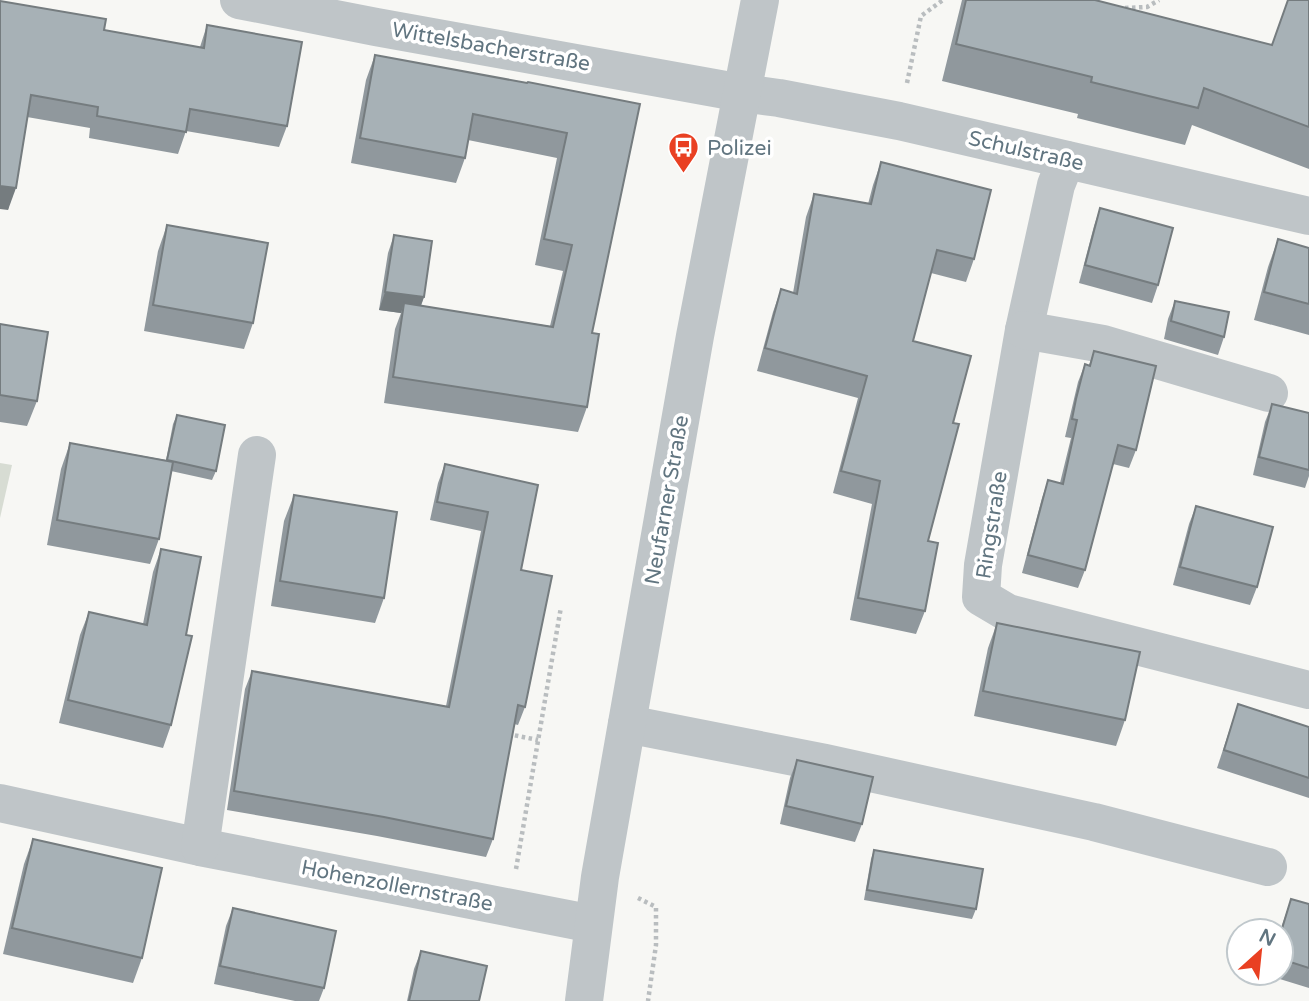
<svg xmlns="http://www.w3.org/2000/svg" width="1309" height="1001" font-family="'Varela Round',sans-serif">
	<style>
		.green { fill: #d7dcd3 }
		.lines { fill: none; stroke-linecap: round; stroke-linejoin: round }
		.path { stroke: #b9bdbf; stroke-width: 4.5; stroke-dasharray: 3.5 3.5; stroke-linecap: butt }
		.minor { stroke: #bfc5c8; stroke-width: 38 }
		.wall { fill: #90989d }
		.shaded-wall { fill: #757c7f }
		.building { fill: #a7b1b6; stroke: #757c7f; stroke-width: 2 }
		.labels { text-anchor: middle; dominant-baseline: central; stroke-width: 7; stroke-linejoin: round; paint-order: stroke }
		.street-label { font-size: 21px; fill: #617580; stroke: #fff }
		.poi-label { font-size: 21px; fill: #617580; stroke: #fff; text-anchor: start }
	</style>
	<rect width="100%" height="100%" fill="#f7f7f4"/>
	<polygon class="green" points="0,463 12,465 0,518"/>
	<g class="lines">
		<g class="path">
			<polyline points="1125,8 1147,7 1159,0"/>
			<polyline points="907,83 921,16 943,0"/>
			<polyline points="508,734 538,740"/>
			<polyline points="516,869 561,607"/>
			<polyline points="638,898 656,907 656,945 648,1001"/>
		</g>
		<g class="minor">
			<polyline points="239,0 376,27 742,93 779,98 899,121 1309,216"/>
			<polyline points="1066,160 1056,185 1024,330 983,565 981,597 1008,613 1309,690"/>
			<polyline points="1024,330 1103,344 1269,393"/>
			<polyline points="627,724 825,763 1094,822 1268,867"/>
			<polyline points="0,803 200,847 593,924"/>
			<polyline points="200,847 257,455"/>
			<polyline points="584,1001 600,877 695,336 760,0"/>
		</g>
	</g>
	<g class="wall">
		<polygon points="962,0 1095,0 1272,45 1309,0 1309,169 1192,125 1185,145 1077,118 1078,114 942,81"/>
		<polygon points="0,1 104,30 200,47 207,25 287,126 279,147 186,131 178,154 89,138 90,128 27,117 8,210"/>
		<polygon points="375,55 640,104 592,333 587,407 578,432 384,403 395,329 401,313 379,310 388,253 394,235 424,297 421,306 550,326 563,271 535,265 557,158 468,140 465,158 456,183 351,163 366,80"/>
		<polygon points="881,162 974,259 966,282 931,273 913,341 953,423 928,541 925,611 916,634 850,620 872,504 833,493 858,398 757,371 773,312 781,289 793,293 806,217 814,194 868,204 873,185"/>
		<polygon points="1100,208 1158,285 1152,303 1079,283 1094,226"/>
		<polygon points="167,225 253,323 244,349 144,331 158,251"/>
		<polygon points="1278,239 1309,248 1309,335 1254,320 1268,267"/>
		<polygon points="1175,301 1224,337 1218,355 1164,339 1168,319"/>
		<polygon points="0,324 37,401 27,426 0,422"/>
		<polygon points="1094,351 1136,450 1129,468 1113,464 1085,570 1078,588 1022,573 1042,498 1048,480 1060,483 1071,438 1065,437 1078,382 1085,364 1089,365"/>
		<polygon points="1272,404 1309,413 1309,476 1305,488 1253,475 1265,422"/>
		<polygon points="177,415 216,471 212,480 171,471 159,539 150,564 47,545 61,469 70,443 166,460 173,424"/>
		<polygon points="445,464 538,485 521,570 525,707 518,725 514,724 493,839 486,857 377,836 227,810 245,689 252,671 446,706 481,531 430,520 438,483"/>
		<polygon points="294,495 384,598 375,623 271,606 284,521"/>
		<polygon points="1196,506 1257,587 1250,605 1173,585 1189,524"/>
		<polygon points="161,549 186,635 171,725 163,748 59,723 80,635 89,612 143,624 153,572"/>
		<polygon points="997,623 1125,720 1116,746 974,716 988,648"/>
		<polygon points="1238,704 1309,727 1309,798 1217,768"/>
		<polygon points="797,760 862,824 855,842 780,824 790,778"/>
		<polygon points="33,839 142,958 133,983 3,954 24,864"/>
		<polygon points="874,850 976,909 972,919 864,900 871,859"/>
		<polygon points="1291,899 1309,904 1309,988 1267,975 1267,973 1281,973 1281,931 1280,931"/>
		<polygon points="233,908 324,988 319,1001 295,1001 214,984 226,926"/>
		<polygon points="421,951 479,1001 407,1001 414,969"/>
	</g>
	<g class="shaded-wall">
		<polygon points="0,186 16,188 8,210 0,209"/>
		<polygon points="385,292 424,297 417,315 404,303 401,313 379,310"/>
	</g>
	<g class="building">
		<polygon points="966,0 1095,0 1272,45 1288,0 1309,0 1309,127 1204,88 1198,108 1091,82 1092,77 956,44"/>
		<polygon points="0,1 106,19 104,30 204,48 207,25 302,42 287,126 190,109 186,132 97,116 98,107 31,95 16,188 0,186"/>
		<polygon points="375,55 527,83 528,82 640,104 592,333 599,334 587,407 393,377 404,303 553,327 572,245 544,239 567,133 473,114 465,158 360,138"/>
		<polygon points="881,162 991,190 974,259 937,250 913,341 971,356 953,423 959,424 928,541 938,543 925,611 858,598 880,481 841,471 867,376 765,348 781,289 797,294 814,194 871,204"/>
		<polygon points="1100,208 1173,228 1158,285 1085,265"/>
		<polygon points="167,225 268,243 253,323 153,305"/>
		<polygon points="394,235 432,241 424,297 385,292"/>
		<polygon points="1278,239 1309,248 1309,304 1264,292"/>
		<polygon points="1175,301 1229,312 1224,337 1171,321"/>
		<polygon points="0,324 48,332 37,401 0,395"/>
		<polygon points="1094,351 1156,366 1136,450 1118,445 1085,570 1028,555 1048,480 1063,484 1077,420 1072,419 1076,399 1085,364 1090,366"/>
		<polygon points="1272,404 1309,413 1309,470 1259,457"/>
		<polygon points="177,415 225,425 216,471 167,460"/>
		<polygon points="70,443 173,462 159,539 57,520"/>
		<polygon points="445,464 538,485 521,570 552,576 525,707 518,705 493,839 384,817 234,791 252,671 449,707 488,512 437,502"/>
		<polygon points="294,495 397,512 384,598 280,581"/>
		<polygon points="1196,506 1273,527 1257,587 1180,567"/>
		<polygon points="161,549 201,557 186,635 192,636 171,725 68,700 89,612 147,625"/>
		<polygon points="997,623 1140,652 1125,720 983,691"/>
		<polygon points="1238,704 1309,727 1309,778 1224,750"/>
		<polygon points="797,760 873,777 862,824 786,806"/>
		<polygon points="33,839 162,868 142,958 12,928"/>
		<polygon points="874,850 983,869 976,909 867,890"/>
		<polygon points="1291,899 1309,904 1309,968 1281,959 1281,932"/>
		<polygon points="233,908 336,931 324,988 220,966"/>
		<polygon points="421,951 487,966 479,1001 409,1001"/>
	</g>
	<defs>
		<symbol id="bus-pin" viewBox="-11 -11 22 30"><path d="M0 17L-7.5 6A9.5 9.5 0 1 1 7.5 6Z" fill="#e94022" stroke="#fff"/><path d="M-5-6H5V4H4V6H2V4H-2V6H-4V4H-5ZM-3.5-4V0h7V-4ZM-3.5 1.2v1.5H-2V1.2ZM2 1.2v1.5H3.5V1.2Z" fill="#fff"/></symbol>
	</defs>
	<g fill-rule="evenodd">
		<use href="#bus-pin" x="666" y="130" width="35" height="47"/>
	</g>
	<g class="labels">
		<g class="street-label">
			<text transform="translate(491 47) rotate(10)">Wittelsbacherstraße</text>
			<text transform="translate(1026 151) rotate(13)">Schulstraße</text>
			<text transform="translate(667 500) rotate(-80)">Neufarner Straße</text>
			<text transform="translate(992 525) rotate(-81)">Ringstraße</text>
			<text transform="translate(397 886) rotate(11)">Hohenzollernstraße</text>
		</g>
		<g class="poi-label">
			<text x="707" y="148">Polizei</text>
		</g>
	</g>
	<g transform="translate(1260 952) rotate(27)"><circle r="33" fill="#ffffff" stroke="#c0c8cc" stroke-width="2"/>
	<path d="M0-5L12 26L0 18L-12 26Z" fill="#e94022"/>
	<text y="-10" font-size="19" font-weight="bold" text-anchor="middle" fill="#617580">N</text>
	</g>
</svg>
